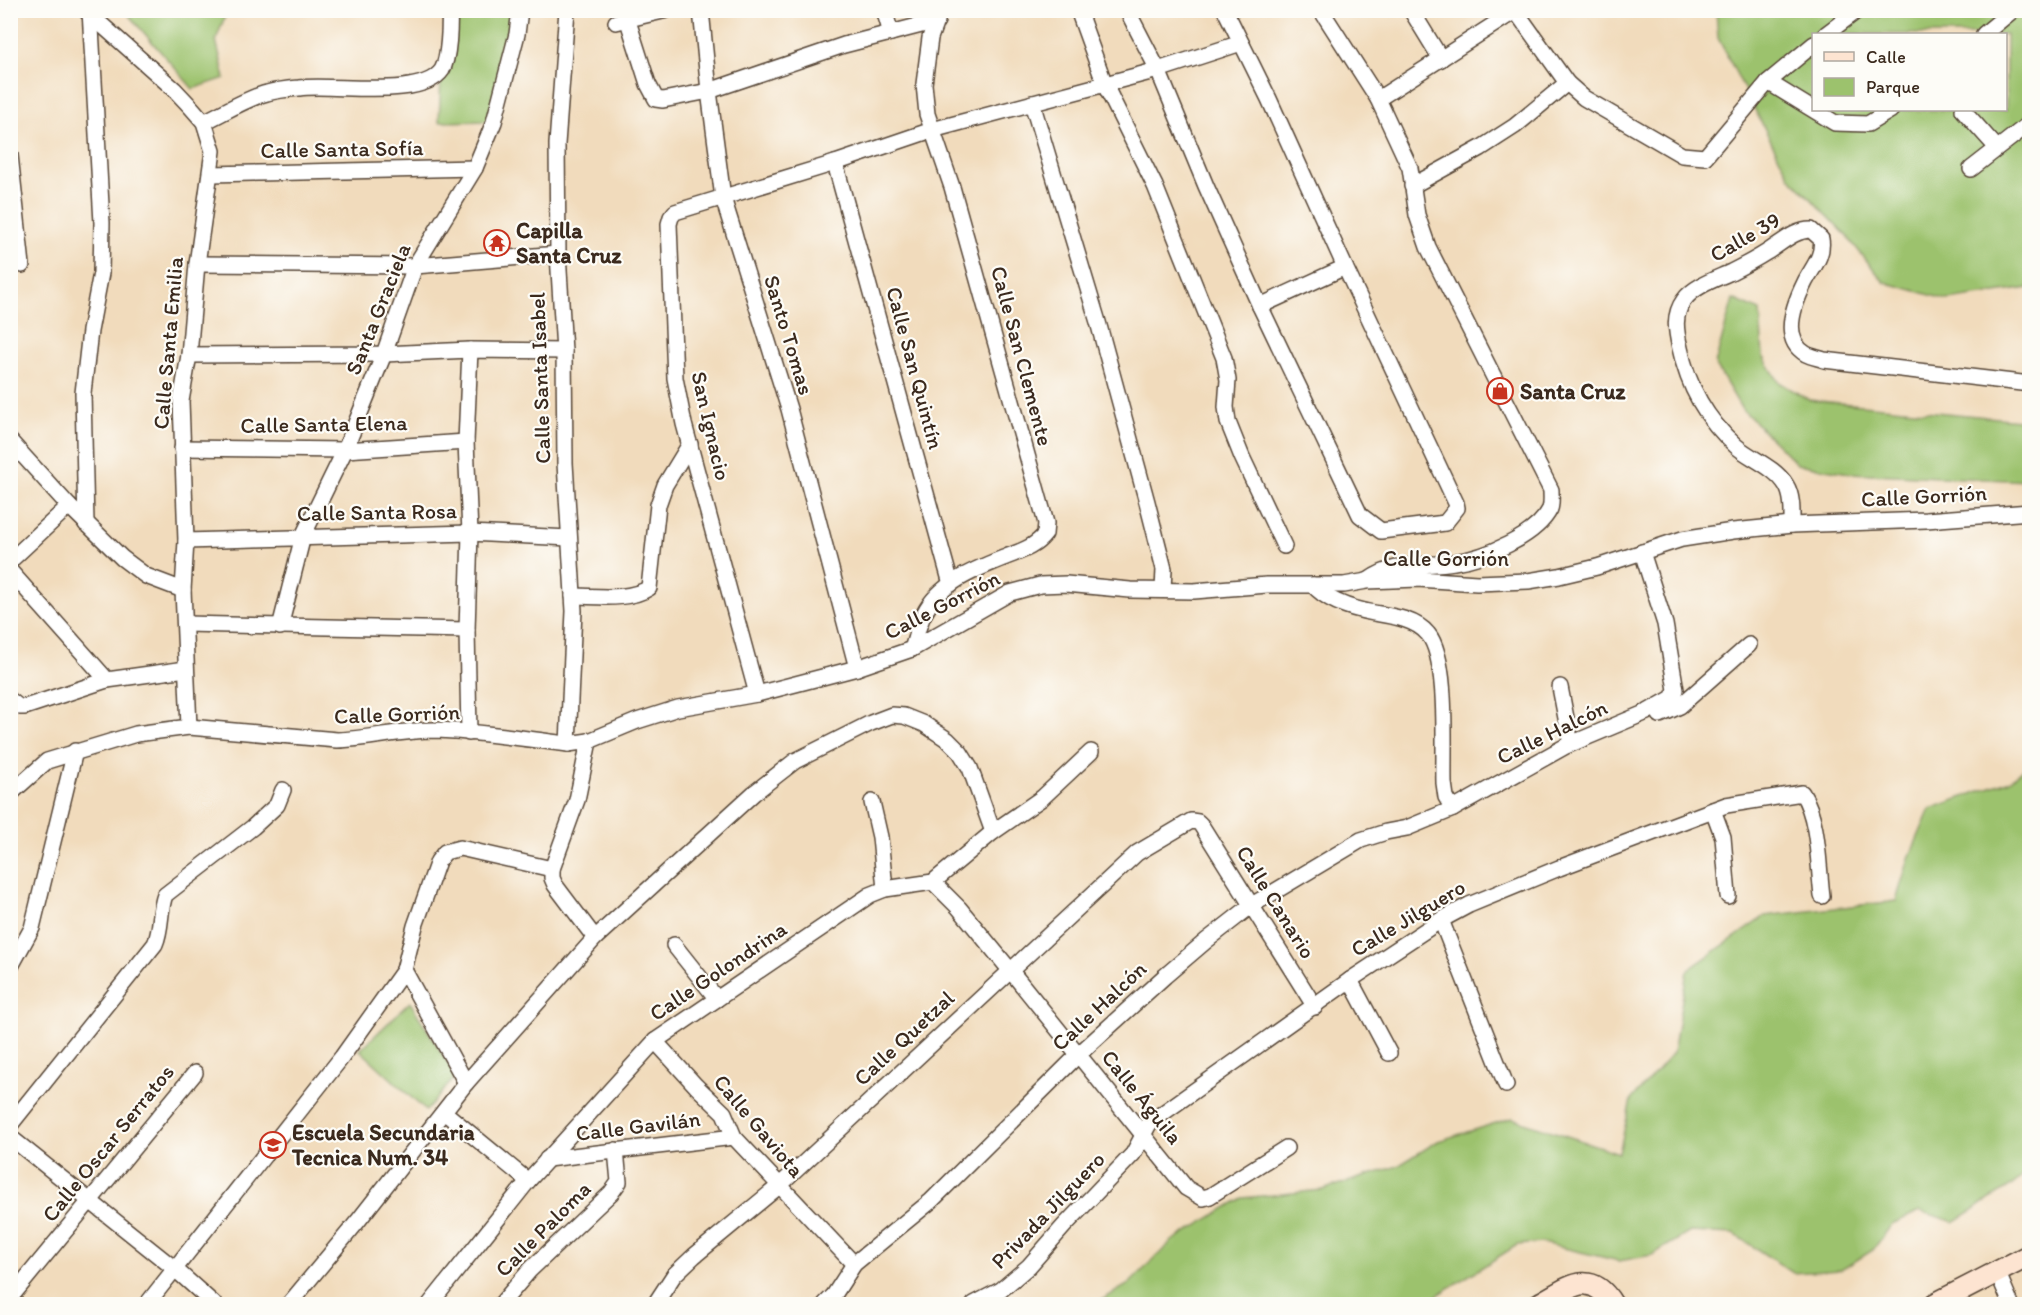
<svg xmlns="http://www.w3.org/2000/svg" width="2040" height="1315" font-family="Itim,sans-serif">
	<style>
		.green { fill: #9cc26d; stroke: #6c7646; stroke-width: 1.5; fill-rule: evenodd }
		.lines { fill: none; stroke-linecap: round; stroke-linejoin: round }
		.street-casing { stroke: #564536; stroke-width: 18 }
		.secondary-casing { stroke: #564536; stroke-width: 24 }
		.street { stroke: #fff; stroke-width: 15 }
		.secondary { stroke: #fde4d1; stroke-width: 21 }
		.labels { text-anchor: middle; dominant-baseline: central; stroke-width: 4.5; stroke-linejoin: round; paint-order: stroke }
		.street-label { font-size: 22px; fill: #3b2a1e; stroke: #fdfcf7 }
		.poi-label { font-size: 22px; font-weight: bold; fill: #3b2a1e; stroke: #fdfcf7; text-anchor: start }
	</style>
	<rect width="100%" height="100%" fill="#fdfcf7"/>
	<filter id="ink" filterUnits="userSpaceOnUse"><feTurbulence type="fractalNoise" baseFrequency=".0167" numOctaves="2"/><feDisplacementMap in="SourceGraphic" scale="12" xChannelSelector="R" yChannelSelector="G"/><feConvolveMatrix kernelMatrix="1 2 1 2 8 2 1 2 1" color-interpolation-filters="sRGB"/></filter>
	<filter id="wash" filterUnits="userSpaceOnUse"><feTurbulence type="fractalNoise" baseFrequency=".008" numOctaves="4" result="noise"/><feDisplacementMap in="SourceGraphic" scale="24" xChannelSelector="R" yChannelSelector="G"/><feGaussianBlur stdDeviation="1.35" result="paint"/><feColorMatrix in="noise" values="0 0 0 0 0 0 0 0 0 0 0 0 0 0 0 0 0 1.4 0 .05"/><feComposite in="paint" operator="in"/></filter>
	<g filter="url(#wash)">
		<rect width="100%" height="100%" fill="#f1dbbc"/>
		<g class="green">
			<polygon points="125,11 227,11 216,40 225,78 193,89"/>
			<polygon points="452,11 513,11 491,121 439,122 441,76"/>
			<path d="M1716 11H2029V288L1948 300 1884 282 1845 234 1789 176 1718 38ZM1814 34H2006V110H1814Z"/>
			<polygon points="1733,299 1760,311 1763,356 1779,382 1809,400 2029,421 2029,481 1849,473 1797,464 1741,408 1715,364"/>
			<polygon points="2029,764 2029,1171 2010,1187 1954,1222 1920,1211 1892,1224 1873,1250 1841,1270 1793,1273 1734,1234 1690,1232 1652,1255 1619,1261 1542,1243 1517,1245 1424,1304 1095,1304 1129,1284 1172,1241 1242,1198 1322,1190 1398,1166 1438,1141 1512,1118 1619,1153 1631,1100 1673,1053 1687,971 1765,916 1896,901 1909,858 1930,809 2010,780"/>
			<polygon points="410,1002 456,1076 426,1111 360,1050"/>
		</g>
	</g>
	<g filter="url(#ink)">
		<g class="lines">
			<defs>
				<g id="street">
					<polyline points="85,10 174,89 190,106 204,122 213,151 197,264 189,355 181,401 186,541 183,590 189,727"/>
					<polyline points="567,10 557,144 558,254 564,351 565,463 574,611 568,744"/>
					<polyline points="701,10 709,91 723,198 789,409 857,668"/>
					<polyline points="884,10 891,33"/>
					<polyline points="1078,10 1105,85 1155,186 1224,358 1228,380 1226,407 1228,422 1242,457 1284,546"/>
					<polyline points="1127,10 1158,70 1206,186 1260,306 1360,515 1381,531 1445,523 1457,508 1456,503 1345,267 1269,99 1225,10"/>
					<path d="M1321 10 1378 99 1410 168 1417 215 1428 247 1551 490C1551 496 1552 503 1550 509 1536 537 1484 558 1454 562 1425 567 1394 561 1369 580"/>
					<polyline points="1411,10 1441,59"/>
					<polyline points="1515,10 1567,83 1584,98 1682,155 1705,157 1768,82 1814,44"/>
					<polyline points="2029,10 2030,11"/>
					<polyline points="628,21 648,84 656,99 663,100 709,91 844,45 937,21"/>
					<polyline points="616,22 667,10"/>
					<polyline points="1826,34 1858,10"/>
					<polyline points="1984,34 2013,10"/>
					<polyline points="1768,82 1835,123 1868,124 1891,110"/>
					<polyline points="1378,99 1515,11"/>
					<polyline points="1032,103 1098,322 1147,502 1164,569 1163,590"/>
					<polyline points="1963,110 1997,148"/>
					<path d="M204 122C223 113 247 98 267 93 277 90 288 89 299 88 332 83 422 100 442 70 449 58 450 25 449 10"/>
					<polyline points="10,155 22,265"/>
					<polyline points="835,163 951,584"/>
					<polyline points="1971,169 2030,123"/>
					<polyline points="211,174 475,168"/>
					<polyline points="1412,186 1481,148 1515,126 1567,83"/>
					<polyline points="197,264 415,266 558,254"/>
					<polyline points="1260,306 1345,267"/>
					<polyline points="189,355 384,354 470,350 564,351"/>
					<polyline points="10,441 69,506 122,558 146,576 183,590"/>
					<polyline points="182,448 345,450 466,442"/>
					<polyline points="86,524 83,393 90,331 101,273 102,223 90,10"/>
					<path d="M1792 525C1792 512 1793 496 1786 485 1775 467 1751 459 1736 446 1706 419 1688 387 1680 348 1676 331 1673 315 1684 300 1694 286 1716 279 1731 272 1743 266 1756 259 1767 252 1782 243 1794 230 1811 230L1821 239C1824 256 1812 268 1805 282 1795 302 1780 339 1806 354 1812 357 1819 358 1824 360L2030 384"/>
					<polyline points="186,541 470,533 569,538"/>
					<polyline points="10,561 69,506"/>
					<polyline points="10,571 107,680"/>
					<path d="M1313 585C1328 602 1352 609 1374 613 1392 616 1416 619 1428 634 1449 659 1443 749 1444 783L1446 797 1453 809"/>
					<path d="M573 596C596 596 629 601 649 588L658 505 665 485 690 444"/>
					<polyline points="185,624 467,630"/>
					<polyline points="280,627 303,536 345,450 384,354 415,266 475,168 494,122 517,34 520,10"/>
					<path d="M912 649C916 638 918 625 924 614 939 583 976 569 1006 557 1021 551 1035 547 1045 534L1046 523 952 187 927 114 924 84 930 38 940 10"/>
					<polyline points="1560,687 1571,744"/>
					<polyline points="757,694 684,424 675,378 669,224 671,217 675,212 835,163 932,130 1158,70 1241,43"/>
					<polyline points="10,700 19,707 25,707 107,680 186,669"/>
					<polyline points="1660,715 1680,706 1749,645"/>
					<polyline points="469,733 467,630 470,533 466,442 470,350"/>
					<polyline points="589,741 577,800 552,869 552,878 555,885 595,938"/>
					<path d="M10 794 47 761 136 734 189 727 337 740C370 739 401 730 434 730 478 731 524 739 568 744L589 741 637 721 678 708 757 694 857 668 912 649 1010 593 1040 585 1066 584 1130 590 1194 591 1267 585H1344L1367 581 1418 579 1477 583 1528 581 1559 576 1597 567 1682 539 1733 531 1792 525 1926 520 2030 512"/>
					<polyline points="872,802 880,837 885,889"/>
					<polyline points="1713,810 1723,837 1728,896"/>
					<polyline points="933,882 959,908 1010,970 1186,1188 1203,1198 1210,1196 1286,1148"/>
					<polyline points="1441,920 1506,1085"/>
					<polyline points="674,945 717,999"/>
					<polyline points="10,968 32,928 75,751"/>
					<polyline points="404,970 466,1083"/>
					<polyline points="1350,980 1389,1053"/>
					<polyline points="655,1041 696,1086 724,1113 734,1137 854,1264"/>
					<polyline points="444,1112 528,1181"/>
					<path d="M10 1125 155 944C162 928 159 911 165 895L253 827 277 805 283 790"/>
					<polyline points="10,1137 175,1269 214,1304"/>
					<polyline points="547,1159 734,1137"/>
					<polyline points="1997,1271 2011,1304"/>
					<polyline points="10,1298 195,1073"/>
					<polyline points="147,1304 342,1057 404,970 415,926 438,861 445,852 460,848 552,869"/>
					<polyline points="289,1304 358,1221 466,1083 595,938 754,793 795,761 871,723 892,715 904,716 924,724 948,740 960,752 970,768 993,832"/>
					<polyline points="430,1304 528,1181 655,1041 870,895 885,889 933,882 993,832 1042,798 1091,752"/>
					<polyline points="501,1304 530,1270 611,1193 619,1182 616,1150"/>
					<polyline points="655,1304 674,1275 694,1256 779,1186 1137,853 1191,821 1198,822 1201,825 1315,1007"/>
					<polyline points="825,1304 834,1295 854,1264 931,1201 1079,1054 1165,976 1206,941 1252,905 1361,840 1386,832 1407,828 1453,809 1566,746 1647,712 1672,698 1676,690 1665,624 1642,552"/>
					<path d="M974 1304 1001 1290 1029 1266 1064 1226 1133 1154 1149 1124 1156 1118 1350 980 1441 920 1469 905 1559 868 1726 805 1802 793C1819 819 1818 864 1822 896"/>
				</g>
				<g id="secondary">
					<path d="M1539 1304C1567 1289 1590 1267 1612 1304"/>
					<polyline points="1935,1304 2030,1255"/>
				</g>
			</defs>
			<use href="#street" class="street-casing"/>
			<use href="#secondary" class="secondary-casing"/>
			<use href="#street" class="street"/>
			<use href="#secondary" class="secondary"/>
		</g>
	</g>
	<defs>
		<symbol id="temple-ring" viewBox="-11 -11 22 22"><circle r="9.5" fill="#fdfcf7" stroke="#c8321e" stroke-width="1.5"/><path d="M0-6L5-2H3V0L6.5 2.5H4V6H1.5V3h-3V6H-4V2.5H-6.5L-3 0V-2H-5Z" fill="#c8321e"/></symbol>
		<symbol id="shop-ring" viewBox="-11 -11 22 22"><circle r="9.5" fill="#fdfcf7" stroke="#c8321e" stroke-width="1.5"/><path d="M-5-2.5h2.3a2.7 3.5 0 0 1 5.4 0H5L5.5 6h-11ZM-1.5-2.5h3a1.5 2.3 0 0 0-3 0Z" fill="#c8321e"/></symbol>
		<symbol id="school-ring" viewBox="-11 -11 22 22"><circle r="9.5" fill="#fdfcf7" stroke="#c8321e" stroke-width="1.5"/><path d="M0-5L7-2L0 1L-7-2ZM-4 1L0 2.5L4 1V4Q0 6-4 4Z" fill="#c8321e"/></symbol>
	</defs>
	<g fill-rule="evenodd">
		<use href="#temple-ring" x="482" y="228" width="30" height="30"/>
		<use href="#shop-ring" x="1485" y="376" width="30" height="30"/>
		<use href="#school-ring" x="258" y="1130" width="30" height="30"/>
	</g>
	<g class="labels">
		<g class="street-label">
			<text transform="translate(342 149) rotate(-1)">Calle Santa Sofía</text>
			<text transform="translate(1745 237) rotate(-30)">Calle 39</text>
			<text transform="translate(378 309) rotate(-68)">Santa Graciela</text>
			<text transform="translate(789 335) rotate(73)">Santo Tomas</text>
			<text transform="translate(168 343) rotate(-85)">Calle Santa Emilia</text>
			<text transform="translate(1022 356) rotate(75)">Calle San Clemente</text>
			<text transform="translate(915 368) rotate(75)">Calle San Quintín</text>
			<text transform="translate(540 378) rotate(-92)">Calle Santa Isabel</text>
			<text transform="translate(324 424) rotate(-1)">Calle Santa Elena</text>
			<text transform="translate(711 426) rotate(77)">San Ignacio</text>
			<text transform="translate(1924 496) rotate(-3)">Calle Gorrión</text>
			<text transform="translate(377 512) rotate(-1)">Calle Santa Rosa</text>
			<text x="1446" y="558">Calle Gorrión</text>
			<text transform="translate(942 605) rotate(-27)">Calle Gorrión</text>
			<text transform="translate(397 714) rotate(-2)">Calle Gorrión</text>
			<text transform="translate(1552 732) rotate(-26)">Calle Halcón</text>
			<text transform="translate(1276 902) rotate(58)">Calle Canario</text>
			<text transform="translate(1408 918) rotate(-31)">Calle Jilguero</text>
			<text transform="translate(718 971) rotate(-34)">Calle Golondrina</text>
			<text transform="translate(1099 1006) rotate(-43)">Calle Halcón</text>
			<text transform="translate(904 1038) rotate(-43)">Calle Quetzal</text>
			<text transform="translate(1142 1097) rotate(51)">Calle Águila</text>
			<text transform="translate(638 1126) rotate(-7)">Calle Gavilán</text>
			<text transform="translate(759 1126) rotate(50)">Calle Gaviota</text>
			<text transform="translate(108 1143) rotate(-51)">Calle Oscar Serratos</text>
			<text transform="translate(1048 1210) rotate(-46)">Privada Jilguero</text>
			<text transform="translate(543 1229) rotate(-45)">Calle Paloma</text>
		</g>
		<g class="poi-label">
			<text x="516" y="230">Capilla<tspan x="516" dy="25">Santa Cruz</tspan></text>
			<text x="1520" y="391">Santa Cruz</text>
			<text x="292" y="1132">Escuela Secundaria<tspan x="292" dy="25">Tecnica Num. 34</tspan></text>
		</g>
	</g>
	<rect width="2040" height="1315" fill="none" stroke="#fdfcf7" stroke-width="36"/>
	<rect x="1812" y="33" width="195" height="78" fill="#fdfcf7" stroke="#afa8a0" stroke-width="1.5"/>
	<rect x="1824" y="52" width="30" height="9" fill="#fde4d1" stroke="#afa8a0" stroke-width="1.5"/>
	<text x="1866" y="63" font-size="18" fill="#3b2a1e">Calle</text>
	<rect x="1824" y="78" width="30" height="18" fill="#9cc26d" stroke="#afa8a0" stroke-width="1.5"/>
	<text x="1866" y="93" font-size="18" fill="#3b2a1e">Parque</text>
</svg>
